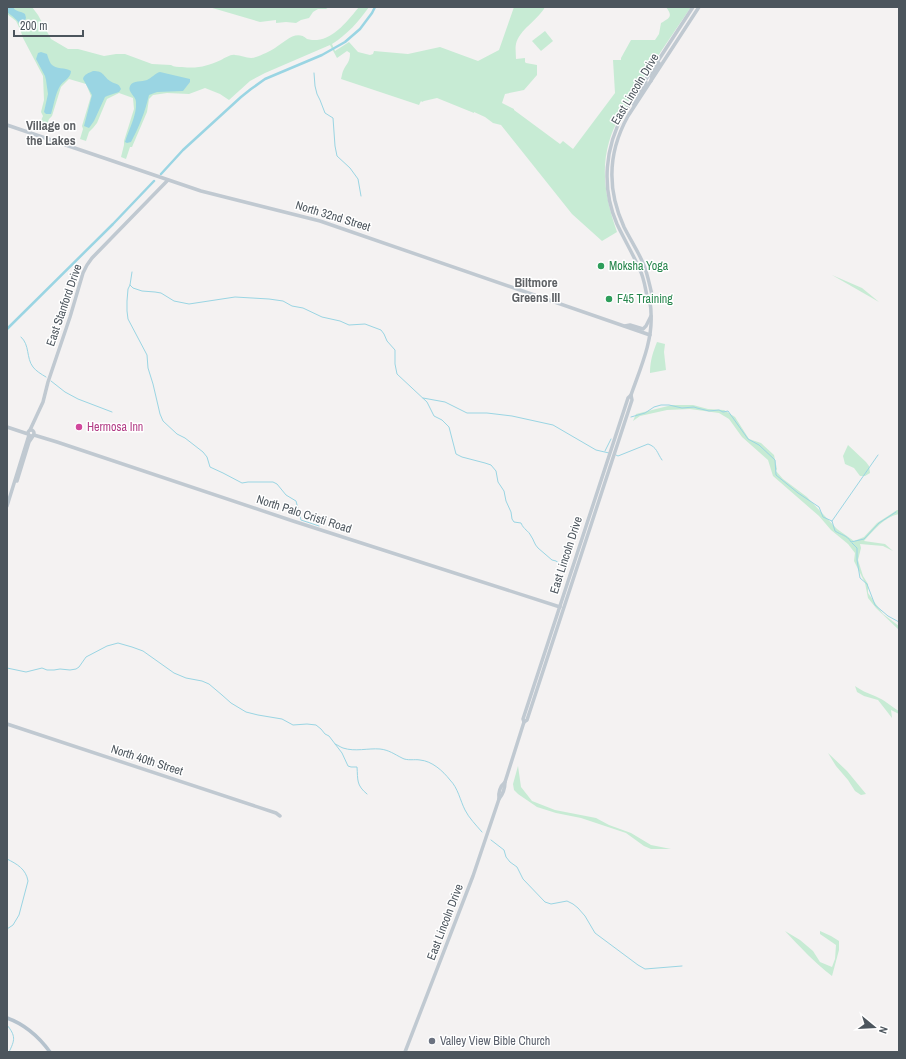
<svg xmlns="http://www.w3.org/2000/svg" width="906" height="1059" font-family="'Archivo Narrow',sans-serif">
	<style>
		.green { fill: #c7ebd4 }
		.water { fill: #9ad5e3 }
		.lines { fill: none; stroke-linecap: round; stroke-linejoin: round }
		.stream { stroke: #9ad5e3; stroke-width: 1 }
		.canal { stroke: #9ad5e3; stroke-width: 2.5 }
		.secondary { stroke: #c0c9d1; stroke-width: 3.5 }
		.primary { stroke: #b5c2cd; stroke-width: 3.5 }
		.leisure-dot { fill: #2e9e5b; stroke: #fff; stroke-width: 1.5 }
		.hotel-dot { fill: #d1479c; stroke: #fff; stroke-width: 1.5 }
		.worship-dot { fill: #6b7280; stroke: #fff; stroke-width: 1.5 }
		.labels { text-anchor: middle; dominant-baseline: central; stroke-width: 3; stroke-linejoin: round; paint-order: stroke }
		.street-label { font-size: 12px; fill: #4c555d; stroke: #fff }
		.leisure-label { font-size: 12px; fill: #27864d; stroke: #fff; text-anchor: start }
		.hotel-label { font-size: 12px; fill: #b23c85; stroke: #fff; text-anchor: start }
		.worship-label { font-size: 12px; fill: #5b616d; stroke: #fff; text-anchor: start }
		.neighbourhood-label { font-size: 13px; font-weight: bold; fill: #5f6266; stroke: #fff }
	</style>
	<rect width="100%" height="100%" fill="#f4f2f2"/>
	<g class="green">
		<path d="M7 7H32L38 15 51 39 68 49H78L104 56 116 54H125L152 64 171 65C174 67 178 67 182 67 198 69 207 66 221 60 225 58 231 54 235 55 242 55 249 60 256 57 262 55 270 51 275 48 285 42 296 29 307 39 310 40 314 40 317 40 334 39 349 19 359 7H369C358 22 348 34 332 44L335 51 349 42 358 52 370 55 373 54 374 51 408 54 440 47 478 61 499 50 514 7H545C538 20 519 30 516 44 515 48 516 54 516 59L525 58V62L526 63 537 65V75L524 90 505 94 502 103 514 109V110L560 144 563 141 573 149 615 93 613 60H621V58L631 40H655L659 34 661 23C670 18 673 16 666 7H691C672 35 653 63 635 91 625 107 614 124 609 142 600 173 607 203 617 232L602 241 572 214 501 125 493 123 485 117 474 112V113L437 98 424 101 422 102 421 101 419 105 341 79C342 76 342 72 344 69 347 63 350 62 350 53L347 51 337 58 330 45 265 73 250 81 229 100 220 94 205 88 189 94 167 93 153 95 149 99 147 112 132 147H130L126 159 121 157 124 145V141L134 109 133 98 119 93 107 99 97 123 93 128 89 132 86 141 80 139 83 129 82 126 91 96 86 84 69 79 61 87 52 116 49 119 46 127 39 125 43 116 41 112 44 100 43 76 23 38 20 29 16 21 7 14Z"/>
		<polygon points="209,7 329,7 326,9 318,9 313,12 309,18 301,20 296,23 286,22 276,23 276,20 260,22"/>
		<polygon points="545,31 553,41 541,51 532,41"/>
		<polygon points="832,275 862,288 879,302"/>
		<path d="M657 342 665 344 664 352 666 370 650 373C650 361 653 352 657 342Z"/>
		<path d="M672 405H693L708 409 724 410 735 417 749 439 761 443 774 455 777 469 776 471 783 479 807 497 837 529 854 541 864 537 877 523 891 514 897 510H899V514C884 517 874 530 864 541L885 544 893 551 883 546 860 544 861 548 858 560 863 576 868 584V593L883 614 899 626V630L876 608 868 598 865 583 854 561 855 553 848 544 831 530 819 516 773 476 768 460 742 437 729 419 719 413 690 409 667 410 640 416 633 421 636 414Z"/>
		<polygon points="848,445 866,462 869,466 870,473 865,476 860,476 854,468 845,464 843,456"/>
		<path d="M855 686C863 692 871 694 879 698 886 701 892 707 899 711V714L891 710 892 718 878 700 864 696 857 692Z"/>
		<polygon points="828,753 847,771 866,794 861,795 855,791 848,780 836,766"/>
		<polygon points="518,766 521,787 532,801 555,810 596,818 609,825 631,833 651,845 671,849 651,849 644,846 626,833 581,818 556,813 537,807 518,794 514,790 513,784"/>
		<path d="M785 931 800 940 813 951 820 962 832 967 835 959 836 945 820 934V931L831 936 839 941V950L832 976C815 963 800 947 785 931Z"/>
	</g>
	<g class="water">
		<path d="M7 7H13C15 12 21 11 25 14L26 18 23 24 20 25C18 20 12 16 7 12Z"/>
		<path d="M41 52 47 54C48 57 49 61 51 64 56 70 65 67 71 71 71 78 63 81 60 86 55 94 54 105 51 114H46L44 112 48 94 46 80 45 76 36 59 38 53Z"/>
		<path d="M93 71C104 71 103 76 110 81 116 85 118 82 121 89L119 92 107 96 105 97 94 121 89 128 84 126 92 95 83 79C84 74 89 73 93 71Z"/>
		<path d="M160 72 190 79V82L183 91 157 92 149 95C145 112 139 127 131 142L127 143 125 142C129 129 137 115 136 102 136 96 127 92 130 86 133 80 142 82 147 80 152 78 155 73 160 72Z"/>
	</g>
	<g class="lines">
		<g class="stream">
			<polyline points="314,73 315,86 317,94 320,100 325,113 333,118 335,146 337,156 350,168 358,179 361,196"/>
			<polyline points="132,272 130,285 128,289 127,301 127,311 128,319 147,355 148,368 153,384 160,414 163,421 177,434 185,438 203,452 207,457 210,467 223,473 242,483 248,482 273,482 277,484 286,495 296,501 301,520 319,526"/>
			<path d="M130 285 133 288 142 291 155 292 161 293 174 301 189 304 235 297 269 299 283 301 292 306 303 308 322 317 340 321 349 325 365 324 381 330 384 334 387 341 395 350V364L397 374 427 402 434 416 442 420 449 427 456 454 462 457 485 463 491 465 496 471 498 482 504 491 506 501 511 512 512 519 514 522 521 523C524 530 528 530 531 536 534 540 534 544 538 548L552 560 556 561 560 564 566 567"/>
			<path d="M21 337C30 345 26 358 33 367 36 371 41 374 46 377"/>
			<polyline points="51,381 65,392 78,399 112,412"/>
			<polyline points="423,398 445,402 467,413 487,413 512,416 553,425 596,450 609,453"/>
			<path d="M631 417 645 413 654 407 661 405H669L682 408 694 407 697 408 709 411 719 410 723 412 728 411 748 439 759 445 775 460 776 475 798 493 819 507 823 517 832 521 835 531C841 535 847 535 851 542L864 539 879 523 896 512"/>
			<polyline points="605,451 611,439"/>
			<path d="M616 455 618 456 648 444C657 447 657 453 662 460"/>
			<polyline points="832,521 878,455"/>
			<polyline points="852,543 857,548 857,560 860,578 867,584 875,605 888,616 899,622"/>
			<path d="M7 668 26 672 42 668 47 670H54L60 669 70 670 76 669 79 667 86 657 107 646 118 643 132 647 143 651 174 673 186 678 202 681 209 684 222 695 231 703 246 712 258 715 282 719 293 725 307 724 316 725 321 729 325 734 329 736 342 753 348 766 351 767H357C358 780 356 785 367 794"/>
			<path d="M335 744C338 745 340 747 343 748 355 752 368 748 380 749 389 750 394 754 402 758 407 761 415 759 420 760 432 761 443 771 450 780 458 788 460 800 465 810 469 818 476 825 482 832"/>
			<polyline points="491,840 504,850 506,857 510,862 517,867 523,879 545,902 551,904 567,901 573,904 578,908 585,916 595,933 638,965 645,969 682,966"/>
			<path d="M7 859C17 864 26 869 28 881L19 915 13 925 7 929"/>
			<path d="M7 1025C16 1036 15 1040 9 1052"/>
		</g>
		<g class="canal">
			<polyline points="161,174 183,150 241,97 251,89 265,79 322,55 345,42 360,29 372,13 375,7"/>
			<polyline points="7,329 113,224 154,181"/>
		</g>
		<g class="secondary">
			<polyline points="651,81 652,75 659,63"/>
			<polyline points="633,104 644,87 646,82"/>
			<polyline points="7,125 201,191 320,221 650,335"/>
			<path d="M650 302 652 298V295C650 286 648 277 645 268 640 254 631 241 624 227 607 190 608 152 628 116L699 7"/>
			<polyline points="625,326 630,325 643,329 646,326 651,316"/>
			<polyline points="7,427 28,434"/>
			<circle cx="31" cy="433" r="3"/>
			<polyline points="30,430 43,402 48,382 70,317 83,273 87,265 92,258 168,180"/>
			<polyline points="34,435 57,442 293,521 560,607"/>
			<polyline points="17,481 29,442 33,436"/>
			<polyline points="7,506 29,435"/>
			<polyline points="524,722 523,719 628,398 631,395"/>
			<polyline points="7,724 276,813 280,816"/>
			<path d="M499 799C498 793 500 786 505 782"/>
			<path d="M405 1052 473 876 499 799C503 794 505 788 505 782L524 722 527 720 632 400 631 395C640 369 653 341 651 313 651 310 651 305 649 301 649 300 647 298 647 296 645 287 644 278 640 270 633 254 624 239 617 224 601 187 605 147 624 113L693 7"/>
		</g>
		<path class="primary" d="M7 1018C24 1024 39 1037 50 1052"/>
	</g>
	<g class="leisure-dot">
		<circle cx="601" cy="266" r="4"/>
		<circle cx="609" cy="299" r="4"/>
	</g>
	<circle class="hotel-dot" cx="79" cy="427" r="4"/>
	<circle class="worship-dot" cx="432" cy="1041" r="4"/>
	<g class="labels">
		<g class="street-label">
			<text transform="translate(635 89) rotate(-59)">East Lincoln Drive</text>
			<text transform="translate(333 216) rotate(17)">North 32nd Street</text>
			<text transform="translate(64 305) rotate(-71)">East Stanford Drive</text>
			<text transform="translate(304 514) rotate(18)">North Palo Cristi Road</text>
			<text transform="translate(566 555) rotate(-72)">East Lincoln Drive</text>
			<text transform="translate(147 760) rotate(18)">North 40th Street</text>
			<text transform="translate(445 922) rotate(-69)">East Lincoln Drive</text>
		</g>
		<g class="leisure-label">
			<text x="609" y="266">Moksha Yoga</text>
			<text x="617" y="299">F45 Training</text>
		</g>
		<g class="hotel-label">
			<text x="87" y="427">Hermosa Inn</text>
		</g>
		<g class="worship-label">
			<text x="440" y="1041">Valley View Bible Church</text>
		</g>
		<g class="neighbourhood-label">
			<text x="51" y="125">Village on<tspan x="51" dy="15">the Lakes</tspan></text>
			<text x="536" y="282">Biltmore<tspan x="536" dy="15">Greens III</tspan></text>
		</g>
	</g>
	<rect width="906" height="1059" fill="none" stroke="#4c555d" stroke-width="16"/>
	<g transform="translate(874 1027) rotate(108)" stroke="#ffffff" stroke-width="3" paint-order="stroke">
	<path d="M0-3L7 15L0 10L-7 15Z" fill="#4c555d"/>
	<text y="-6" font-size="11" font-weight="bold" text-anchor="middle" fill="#4c555d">N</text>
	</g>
	<path d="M14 30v6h69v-6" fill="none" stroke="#4c555d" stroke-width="2"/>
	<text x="20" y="30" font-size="12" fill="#4c555d" stroke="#ffffff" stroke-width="3" paint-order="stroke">200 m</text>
</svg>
